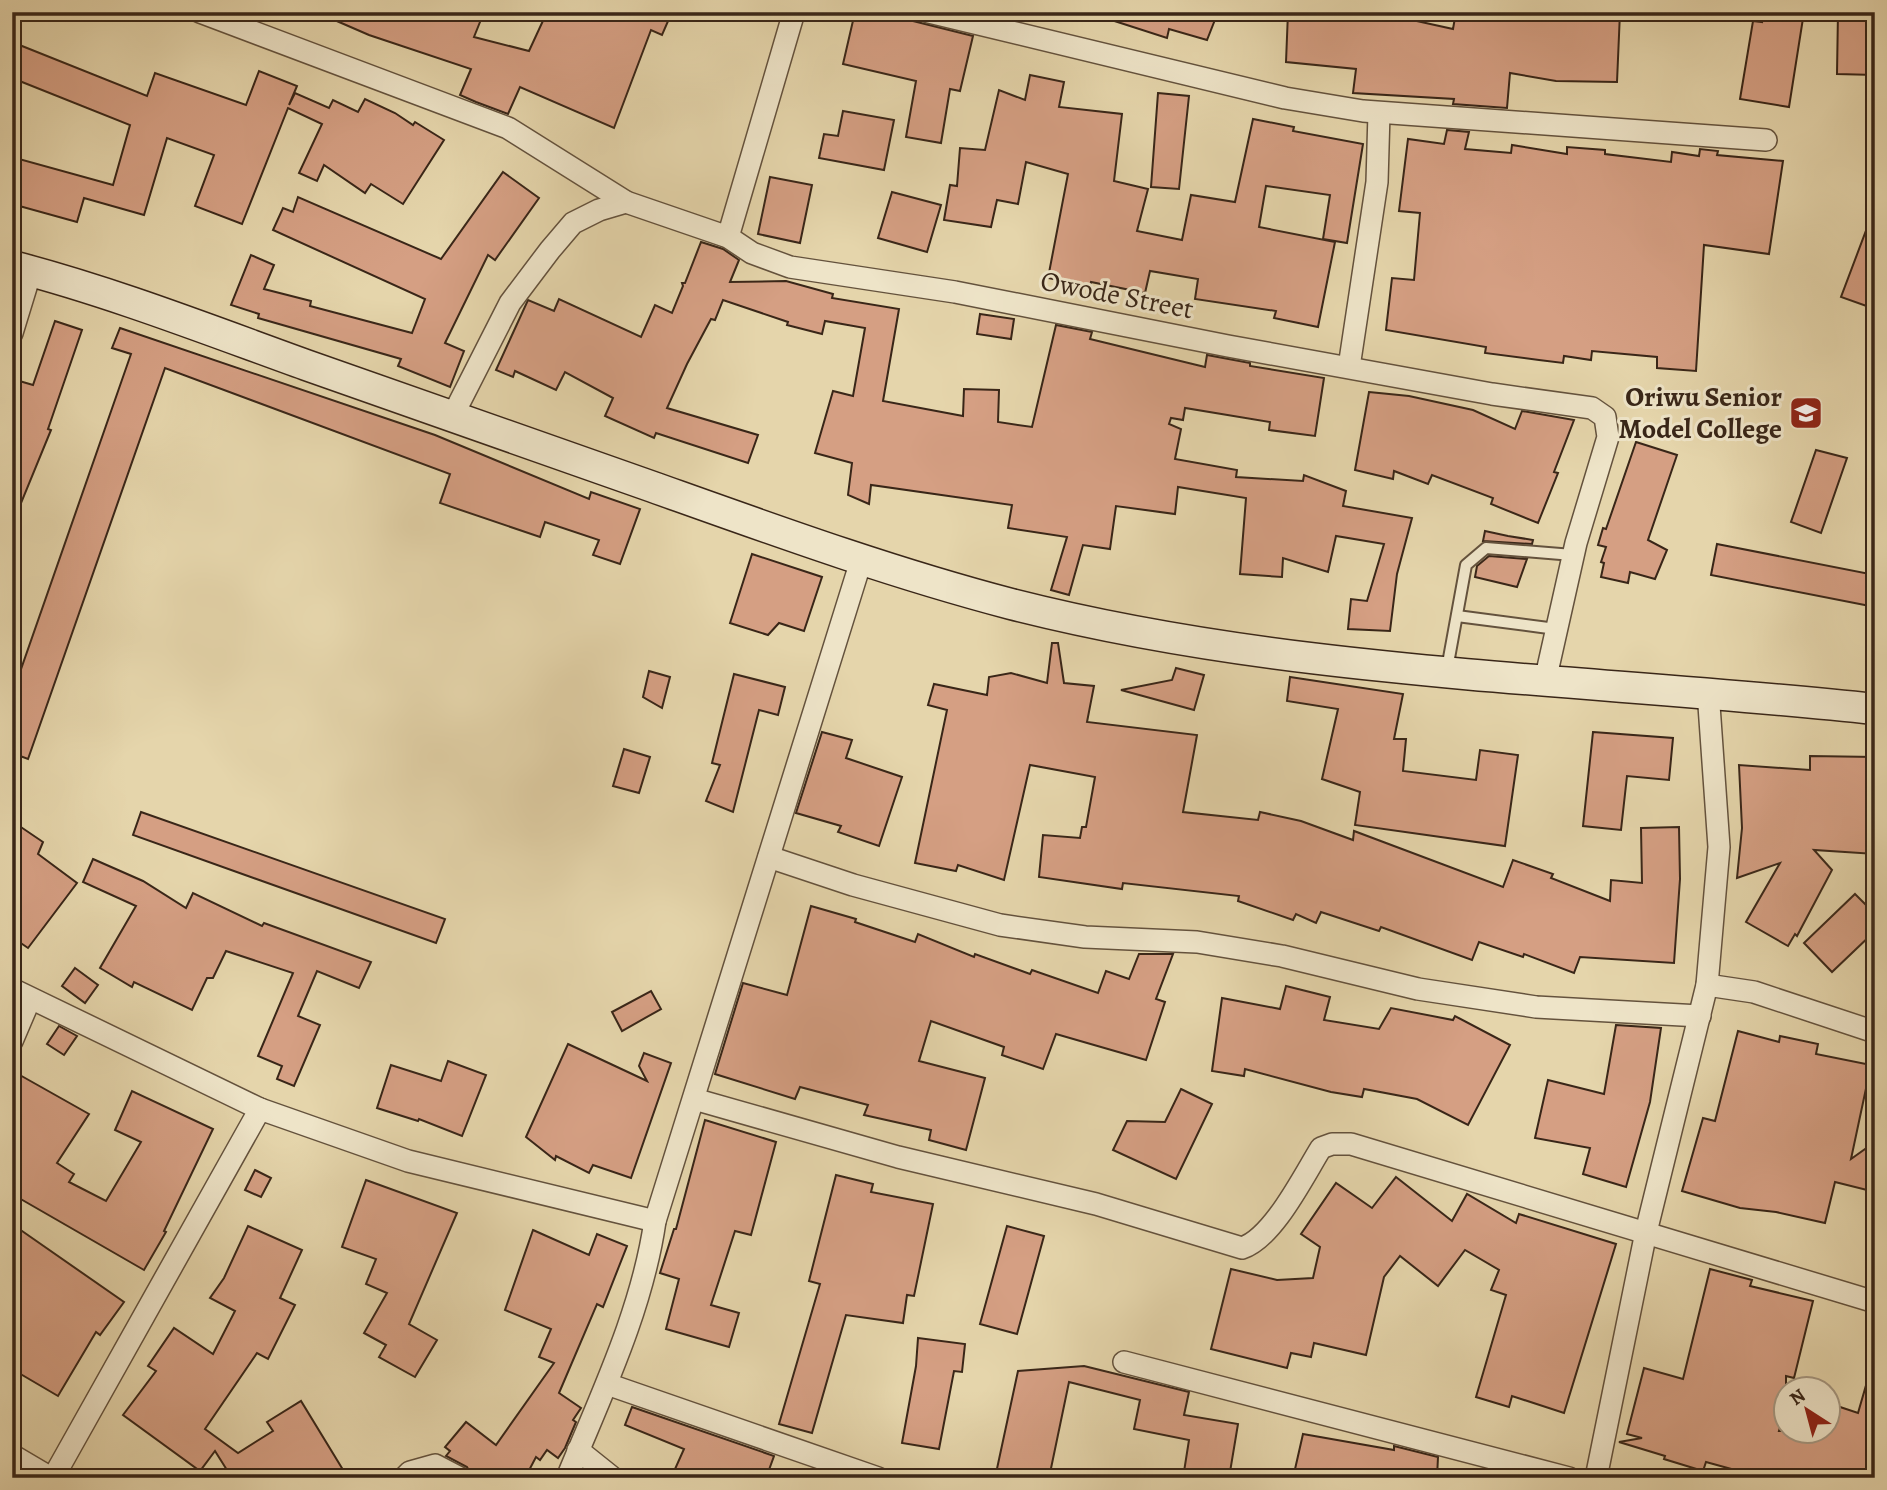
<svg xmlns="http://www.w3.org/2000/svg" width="1887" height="1490" font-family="Alegreya,serif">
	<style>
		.building { fill: #d59f83; stroke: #392618; stroke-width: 2 }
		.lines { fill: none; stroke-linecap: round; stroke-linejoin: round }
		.lane-casing { stroke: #64523d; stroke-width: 14 }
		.street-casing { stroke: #64523d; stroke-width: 24 }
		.secondary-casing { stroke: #392618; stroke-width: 33 }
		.lane { stroke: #eee4c8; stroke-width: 10 }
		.street { stroke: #eee4c8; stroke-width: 21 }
		.secondary { stroke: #eee4c8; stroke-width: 30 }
		.labels { text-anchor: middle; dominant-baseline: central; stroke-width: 6; stroke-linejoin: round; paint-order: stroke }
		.street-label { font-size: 28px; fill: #392618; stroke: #eee4c8 }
		.poi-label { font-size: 28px; font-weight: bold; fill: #392618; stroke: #eee4c8; text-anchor: end }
	</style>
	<rect width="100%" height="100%" fill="#e5d5ab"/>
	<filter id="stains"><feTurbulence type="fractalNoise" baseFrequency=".00286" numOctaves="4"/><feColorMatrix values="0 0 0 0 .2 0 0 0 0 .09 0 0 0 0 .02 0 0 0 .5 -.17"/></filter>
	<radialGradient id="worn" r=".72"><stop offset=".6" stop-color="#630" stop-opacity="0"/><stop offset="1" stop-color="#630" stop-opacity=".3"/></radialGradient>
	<g class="building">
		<polygon points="316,12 484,12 474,37 529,51 547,12 672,12 662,35 651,30 614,128 520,87 508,114 476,102 460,95 471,69 369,35"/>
		<polygon points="855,12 877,12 973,36 960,91 950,89 941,143 906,137 916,81 843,64"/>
		<polygon points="1100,12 1218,12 1207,40 1169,29 1167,38 1099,16"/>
		<polygon points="1288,12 1376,12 1453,29 1456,12 1620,12 1617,82 1556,81 1510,73 1507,108 1453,104 1454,99 1353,93 1356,69 1286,62"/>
		<polygon points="1761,12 1804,12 1789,107 1740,99 1753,21 1762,22"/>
		<polygon points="1838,12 1875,12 1875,75 1837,74"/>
		<polygon points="12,42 147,96 155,73 246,105 259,71 297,86 289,105 295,93 329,108 333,100 358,112 365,99 395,113 413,125 415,122 444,140 403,204 371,184 365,193 324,165 317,181 299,173 322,124 288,108 242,224 195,206 214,155 167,138 144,215 84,198 77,222 12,204 12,157 113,185 130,125 12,78"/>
		<polygon points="1030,75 1064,82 1059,107 1122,114 1114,181 1148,189 1137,231 1182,240 1191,195 1235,202 1253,119 1294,127 1293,131 1363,144 1347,243 1323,239 1330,195 1266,186 1259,227 1335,242 1318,327 1274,318 1276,311 1195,299 1198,279 1150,271 1145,293 1091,282 1090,286 1048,278 1068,174 1026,162 1018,204 997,200 991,227 944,220 950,185 957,186 960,148 985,150 999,90 1025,100"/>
		<polygon points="1158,93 1189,96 1179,189 1151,187"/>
		<polygon points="843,111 894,120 884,170 819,158 824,134 838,136"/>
		<polygon points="1447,130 1469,132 1465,149 1511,153 1512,145 1567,154 1567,147 1605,150 1605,154 1671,162 1672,152 1699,156 1700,149 1718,151 1717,155 1783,161 1769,254 1704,245 1696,371 1657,368 1657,357 1592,351 1591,360 1564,356 1563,363 1539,360 1485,353 1486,347 1386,330 1392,278 1414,280 1420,213 1399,211 1408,139 1444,144"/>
		<polygon points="503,172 539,198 495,260 488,255 445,343 464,351 450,387 398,366 401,359 258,318 259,314 231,305 251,255 274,265 264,289 311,301 310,306 412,333 425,299 273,230 283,208 293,212 298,197 441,259"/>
		<polygon points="770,177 812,185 800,243 758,234"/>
		<polygon points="892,192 941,205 927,252 878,238"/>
		<polygon points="1873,212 1875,213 1875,309 1841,297"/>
		<polygon points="701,242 723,249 739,260 730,282 786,281 833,294 832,298 899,309 883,401 963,416 964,389 999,390 998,422 1032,427 1056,325 1092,332 1090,339 1205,367 1207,355 1250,363 1250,366 1324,378 1315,436 1269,430 1270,422 1185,408 1183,420 1171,418 1169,424 1181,429 1175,459 1237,470 1236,477 1303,481 1304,475 1346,491 1343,506 1412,518 1397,574 1390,631 1348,629 1351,599 1367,601 1384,544 1336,536 1328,572 1283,558 1282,577 1240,574 1246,498 1178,487 1175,514 1116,506 1110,549 1083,545 1069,595 1051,590 1067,537 1008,528 1012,505 871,485 869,504 848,495 852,463 815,453 833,391 853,396 865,328 825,321 822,334 787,325 788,322 723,300 715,320 711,319 687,364 667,408 758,435 748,463 656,433 654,438 605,416 613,398 565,372 556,390 515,371 513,377 496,370 528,300 554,311 559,299 641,337 655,305 672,313 683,286 682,283 685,283"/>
		<polygon points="980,314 1014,319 1011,339 977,334"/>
		<polygon points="55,321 82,330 48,429 51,430 12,525 12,392 16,380 33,385"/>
		<polygon points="120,328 435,435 589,499 591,492 640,509 620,564 593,555 599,540 545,522 540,537 440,503 450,474 165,368 28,759 12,753 12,695 131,354 112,348"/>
		<polygon points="1369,392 1409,396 1473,410 1515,429 1522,411 1574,420 1554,472 1558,473 1538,523 1491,504 1493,498 1432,475 1428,484 1394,471 1393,479 1355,470"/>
		<polygon points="1636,442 1677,455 1648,540 1667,550 1655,579 1630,572 1628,583 1601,577 1604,563 1601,562 1606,547 1598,545 1603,528 1606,529"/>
		<polygon points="1816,450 1847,458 1821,533 1791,522"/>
		<polygon points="1485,531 1508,536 1533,540 1532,544 1483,541"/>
		<polygon points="1717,544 1875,575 1875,607 1711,575"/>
		<polygon points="752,554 822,577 804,631 779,623 768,635 730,623"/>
		<polygon points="1489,556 1527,559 1517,587 1475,577 1477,566"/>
		<polygon points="1052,643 1058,643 1064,683 1094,686 1087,722 1197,735 1183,812 1258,820 1260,812 1301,821 1353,840 1354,831 1503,887 1513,860 1553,874 1551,878 1610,901 1611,880 1642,883 1641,828 1679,827 1680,879 1674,963 1580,957 1574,973 1524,954 1523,957 1479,942 1472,960 1381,927 1379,931 1321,912 1316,923 1296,914 1293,920 1238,901 1239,896 1123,883 1122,889 1039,877 1043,835 1080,838 1082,827 1086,827 1095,777 1030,765 1004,880 958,865 956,871 915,863 947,710 928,705 934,684 987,695 989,677 1011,673 1047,683"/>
		<polygon points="1176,668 1204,675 1194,710 1121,690 1172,680"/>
		<polygon points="649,671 670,677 662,708 643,697"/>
		<polygon points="734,674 785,687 778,715 759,710 733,812 706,801 720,765 712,763"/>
		<polygon points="1290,677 1403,694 1394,739 1406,739 1403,771 1476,780 1480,750 1518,755 1505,846 1355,825 1360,792 1322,779 1338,709 1287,701"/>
		<polygon points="822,732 852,740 846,758 902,777 879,846 838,832 841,826 796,813"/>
		<polygon points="1593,732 1673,738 1669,780 1627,776 1621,830 1583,826"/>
		<polygon points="624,749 650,757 639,793 613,786"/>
		<polygon points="1810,756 1875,757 1875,854 1814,850 1832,870 1797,936 1795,934 1788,946 1746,922 1780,863 1737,878 1742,828 1739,765 1810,770"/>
		<polygon points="141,812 445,919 436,943 133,835"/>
		<polygon points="12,821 43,842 38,854 77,883 28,948 12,937"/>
		<polygon points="93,859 143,881 186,908 193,893 262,926 264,923 371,962 359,988 317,971 298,1016 320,1025 294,1086 277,1079 282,1066 258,1056 293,973 226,951 213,978 207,978 192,1010 134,982 132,987 100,968 136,906 83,882"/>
		<polygon points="1855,894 1875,914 1875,931 1832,972 1804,943"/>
		<polygon points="811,906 856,919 855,922 915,942 918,934 974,957 975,954 1030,974 1032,970 1098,993 1106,971 1129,979 1139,954 1173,954 1156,999 1165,1002 1146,1060 1056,1034 1043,1069 1002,1055 1004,1047 931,1021 919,1061 985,1078 966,1150 929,1140 931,1130 864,1115 868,1105 800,1087 795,1099 715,1074 743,983 787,995"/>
		<polygon points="75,968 98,985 85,1003 62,986"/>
		<polygon points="1286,986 1330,997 1324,1020 1379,1029 1391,1008 1453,1020 1455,1016 1510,1045 1468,1125 1417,1099 1364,1089 1362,1097 1331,1092 1245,1069 1244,1076 1212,1071 1222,998 1280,1009"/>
		<polygon points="651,991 661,1009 622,1031 612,1012"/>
		<polygon points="1616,1025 1661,1028 1650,1102 1626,1187 1583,1174 1590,1148 1535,1138 1548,1080 1604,1094"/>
		<polygon points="59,1026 77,1036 64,1055 47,1044"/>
		<polygon points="1738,1031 1779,1042 1780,1036 1818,1044 1816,1054 1871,1065 1851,1159 1875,1142 1875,1192 1835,1182 1825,1223 1776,1212 1740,1208 1682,1191 1703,1118 1715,1121"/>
		<polygon points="568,1044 647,1081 639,1066 644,1053 671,1063 631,1178 593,1165 589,1173 556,1156 555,1160 526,1137"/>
		<polygon points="448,1061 486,1075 462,1136 419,1119 418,1121 377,1108 391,1065 441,1081"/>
		<polygon points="18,1074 89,1114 57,1163 74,1174 69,1182 106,1201 141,1142 115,1130 132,1091 213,1129 164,1231 166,1232 144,1270 12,1194 12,1086"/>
		<polygon points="1181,1089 1212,1104 1176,1179 1113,1150 1127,1121 1165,1122"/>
		<polygon points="705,1120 776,1142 751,1235 735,1231 711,1305 739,1313 729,1347 666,1329 679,1279 660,1273 674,1229 676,1229"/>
		<polygon points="255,1170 271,1178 261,1197 245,1190"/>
		<polygon points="836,1175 873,1184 871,1192 933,1204 914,1296 907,1295 903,1323 846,1315 812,1433 779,1424 820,1284 809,1281"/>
		<polygon points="1396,1177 1452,1221 1467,1194 1516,1223 1519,1214 1616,1244 1564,1413 1512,1396 1509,1407 1476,1397 1506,1295 1491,1290 1499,1270 1465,1250 1438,1286 1400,1256 1384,1277 1366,1355 1314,1343 1311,1357 1291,1353 1287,1368 1211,1349 1231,1269 1277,1280 1313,1278 1320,1247 1301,1234 1336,1183 1372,1208"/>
		<polygon points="366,1180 457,1213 409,1324 437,1340 415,1377 379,1357 386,1345 364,1333 387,1293 366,1284 376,1259 342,1247"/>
		<polygon points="12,1224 124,1302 100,1335 96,1332 58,1396 12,1369"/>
		<polygon points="248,1226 302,1250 280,1298 295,1305 268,1359 257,1353 205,1429 238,1453 273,1431 267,1422 301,1401 348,1478 232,1478 215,1451 200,1471 123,1415 156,1371 148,1366 174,1328 213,1354 235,1311 210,1298 224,1278"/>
		<polygon points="1007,1226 1044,1236 1017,1334 980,1324"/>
		<polygon points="533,1230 589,1255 597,1234 627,1246 603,1307 597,1304 559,1393 581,1408 573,1420 576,1422 565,1448 558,1458 547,1450 540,1460 536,1457 525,1478 473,1478 467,1467 446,1456 450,1451 445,1447 466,1422 496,1445 554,1363 539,1357 551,1329 505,1310"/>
		<polygon points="1710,1269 1752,1280 1750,1286 1813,1301 1794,1378 1786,1376 1786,1407 1779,1431 1828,1431 1828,1403 1858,1413 1869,1375 1875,1376 1875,1478 1764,1478 1706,1462 1703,1471 1664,1459 1665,1456 1619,1442 1642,1438 1627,1434 1644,1368 1683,1379"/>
		<polygon points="918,1338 965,1344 962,1372 954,1371 939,1449 902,1443 916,1366"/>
		<polygon points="1084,1366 1189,1392 1184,1415 1238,1424 1229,1478 1183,1478 1189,1440 1134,1429 1140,1400 1069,1382 1049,1478 995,1478 1018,1371"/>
		<polygon points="632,1407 774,1456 766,1478 671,1478 684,1449 625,1425"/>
		<polygon points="1303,1434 1394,1450 1394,1446 1438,1457 1437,1478 1293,1478"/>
	</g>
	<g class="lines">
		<defs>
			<g id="lane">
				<polyline points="1457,616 1556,629"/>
				<polyline points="1447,669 1466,565 1486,548 1573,555"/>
			</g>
			<g id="street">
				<polyline points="200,12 508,128 626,202 728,237 752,253 790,267 955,292 1228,346 1492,394 1592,408 1605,417 1608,437 1576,543 1545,681"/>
				<polyline points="929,12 1285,98 1363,111 1766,140"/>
				<polyline points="728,237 794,12"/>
				<polyline points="12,333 31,271"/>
				<polyline points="1349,367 1377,182 1379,113"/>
				<polyline points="452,417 510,303 550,250 573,223 599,210 626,202"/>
				<polyline points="769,857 853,885 1000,925 1085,937 1197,942 1282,956 1418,989 1536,1007 1700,1016"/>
				<polyline points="1707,985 1754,992 1875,1032"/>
				<polyline points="12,989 260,1109 408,1161 655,1221"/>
				<polyline points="12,1041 30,999"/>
				<path d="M694 1099 898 1157 1096 1204 1242 1248C1273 1238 1303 1177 1321 1148L1332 1144H1351L1875 1302"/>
				<polyline points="1124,1362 1569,1478"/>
				<polyline points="607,1384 878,1478"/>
				<polyline points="578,1450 613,1478"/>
				<polyline points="12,1455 51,1478"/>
				<polyline points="53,1478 260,1109"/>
				<polyline points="404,1478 410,1472 435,1465 460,1478"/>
				<path d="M567 1478C601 1395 642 1311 655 1221L861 561"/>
				<polyline points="1596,1478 1646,1232 1707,985 1719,847 1708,691"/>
			</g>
			<path id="secondary" d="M12 266C112 292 209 330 306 365 421 406 537 446 653 487 771 529 889 572 1011 604 1293 676 1587 678 1875 709"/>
		</defs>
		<use href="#lane" class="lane-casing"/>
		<use href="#street" class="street-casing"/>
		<use href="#secondary" class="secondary-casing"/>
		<use href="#lane" class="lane"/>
		<use href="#street" class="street"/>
		<use href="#secondary" class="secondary"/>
	</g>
	<defs>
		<symbol id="school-square" viewBox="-11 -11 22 22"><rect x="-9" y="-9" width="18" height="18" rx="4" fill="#8f2418" stroke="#eee4c8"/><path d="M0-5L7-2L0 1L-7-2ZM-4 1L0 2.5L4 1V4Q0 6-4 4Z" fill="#fff"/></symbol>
	</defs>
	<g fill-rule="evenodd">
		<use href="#school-square" x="1787" y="394" width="38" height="38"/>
	</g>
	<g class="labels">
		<g class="street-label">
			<text transform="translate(1117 295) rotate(11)">Owode Street</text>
		</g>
		<g class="poi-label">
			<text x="1782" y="397">Oriwu Senior<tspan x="1782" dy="32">Model College</tspan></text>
		</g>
	</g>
	<rect width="1887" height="1490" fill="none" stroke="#e5d5ab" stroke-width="42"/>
	<rect x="14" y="14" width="1859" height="1462" fill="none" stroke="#392618" stroke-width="3.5"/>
	<rect x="21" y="21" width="1845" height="1448" fill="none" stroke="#392618" stroke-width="2"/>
	<g transform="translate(1807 1410) rotate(324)"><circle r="33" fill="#eee4c8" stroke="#a69882" stroke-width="2"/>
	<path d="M0-5L12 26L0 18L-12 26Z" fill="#8f2418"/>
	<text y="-10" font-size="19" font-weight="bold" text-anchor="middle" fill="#392618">N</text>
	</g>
	<rect width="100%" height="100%" filter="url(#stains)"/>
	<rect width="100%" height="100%" fill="url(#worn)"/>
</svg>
